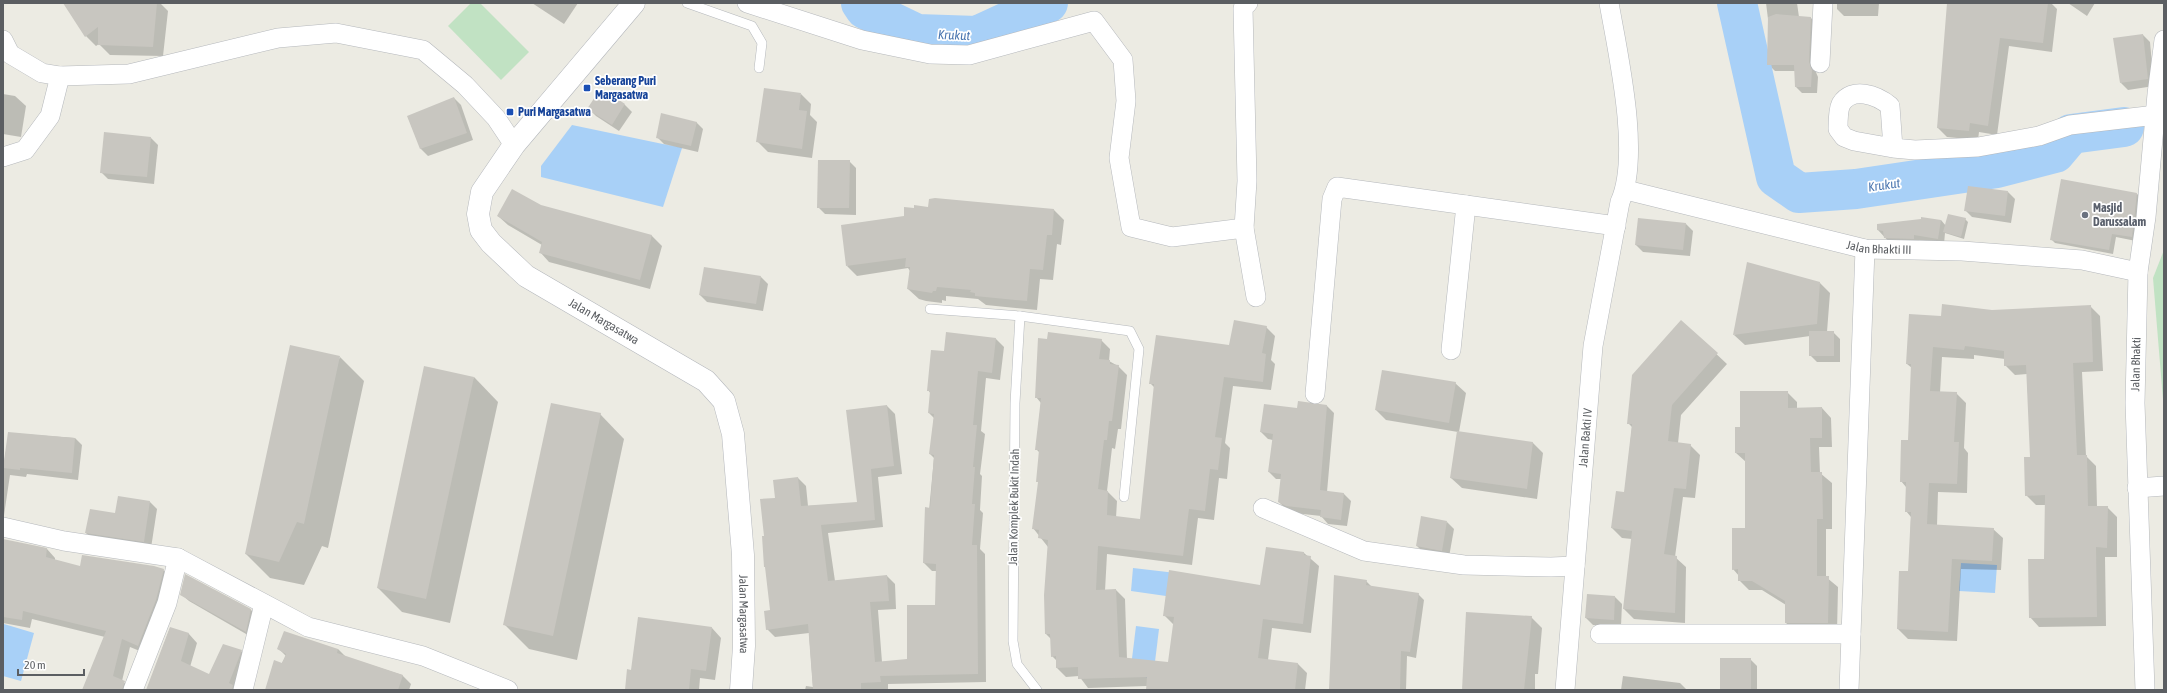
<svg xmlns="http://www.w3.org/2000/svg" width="2167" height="693" font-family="'Asap Condensed',sans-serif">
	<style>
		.green { fill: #c1e2c3 }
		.water { fill: #a8d0f7 }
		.shadow { fill: #0003 }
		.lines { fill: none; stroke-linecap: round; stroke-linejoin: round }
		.river { stroke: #a8d0f7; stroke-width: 40 }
		.building { fill: #c8c6c0 }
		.lane-casing { stroke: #b5b8bc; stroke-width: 10 }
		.street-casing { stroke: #b5b8bc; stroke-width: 20 }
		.secondary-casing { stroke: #b4b7bc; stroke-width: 23 }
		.lane { stroke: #fff; stroke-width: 9 }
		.street { stroke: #fff; stroke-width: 19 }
		.secondary { stroke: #fff; stroke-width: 22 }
		.transit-dot { fill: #1a4fb4; stroke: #fff; stroke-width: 1.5 }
		.worship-dot { fill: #6b7280; stroke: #fff; stroke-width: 1.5 }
		.labels { text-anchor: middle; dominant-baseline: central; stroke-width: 3.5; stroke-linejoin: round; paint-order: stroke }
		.transit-label { font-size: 12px; font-weight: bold; fill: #164399; stroke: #fff; text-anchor: start }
		.worship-label { font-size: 12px; font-weight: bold; fill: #5b616d; stroke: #fff; text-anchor: start }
		.street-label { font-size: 12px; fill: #5b5e62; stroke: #fff }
		.water-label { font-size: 13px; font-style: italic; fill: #4a76b0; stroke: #fff }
	</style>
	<rect width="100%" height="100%" fill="#ecebe3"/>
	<g class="green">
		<polygon points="471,3 480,3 529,52 501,80 448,26"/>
		<polygon points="2164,250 2164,412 2153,278"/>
	</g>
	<g class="water">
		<polygon points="572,125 682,148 663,207 541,177 541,166"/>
		<polygon points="1961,563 1997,565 1995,593 1959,591"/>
		<polygon points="1133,568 1176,573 1173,597 1131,591"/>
		<polygon points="4,624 34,633 21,681 3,676"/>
		<polygon points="1136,626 1159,629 1153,678 1130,675"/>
	</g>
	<g class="shadow">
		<polygon points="74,3 160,3 168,11 163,56 110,55 99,44 96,46 86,36"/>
		<polygon points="532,3 578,3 564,24"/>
		<polygon points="1766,3 1797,3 1799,17 1811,18 1817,24 1815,70 1818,77 1817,93 1802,93 1796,87 1796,71 1775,71 1768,64 1769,27"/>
		<polygon points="1837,3 1879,3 1878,16 1844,16 1837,9"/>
		<polygon points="1949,3 2051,3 2057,9 2052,52 2009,46 1997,135 1979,132 1978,140 1947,137 1938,128"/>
		<polygon points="2068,3 2095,3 2087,16"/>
		<polygon points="2143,35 2150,42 2154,86 2128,90 2121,83"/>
		<polygon points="601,90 625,105 632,112 619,131 596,116 589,109"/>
		<polygon points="3,94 15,96 26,106 21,137 3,134"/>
		<polygon points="801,94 811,104 810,115 817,122 812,158 768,152 757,141"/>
		<polygon points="454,98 461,105 473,140 428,156 421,149 408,117"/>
		<polygon points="696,122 703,129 698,152 664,144 657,137"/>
		<polygon points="151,138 158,145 154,184 108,179 101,172"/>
		<polygon points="849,161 856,168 856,215 825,214 818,207"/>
		<polygon points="2008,192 2015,199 2011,223 1972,217 1965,210"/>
		<polygon points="2137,194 2141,197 2136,241 2116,237 2113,254 2055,243 2051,239"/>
		<polygon points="540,206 652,236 662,246 650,289 549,262 540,252 542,245 508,225 498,216"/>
		<polygon points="929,208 1054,210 1064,220 1061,245 1057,244 1053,280 1040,279 1037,310 986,305 978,299 946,296 946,301 942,300 942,303 926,301 919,299 908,289 910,271 908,268 857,276 847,266 904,217"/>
		<polygon points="1965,219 1968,222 1964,239 1945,233 1944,244 1919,240 1919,244 1891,244 1878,230 1941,220 1946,226"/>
		<polygon points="1686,224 1693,231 1690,256 1643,252 1636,245"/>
		<polygon points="761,277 768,284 763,311 707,302 700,295"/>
		<polygon points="1820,283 1830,293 1827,332 1833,332 1840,339 1840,362 1817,362 1810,355 1810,336 1745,345 1734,335"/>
		<polygon points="2090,306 2100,316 2103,371 2082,372 2086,456 2096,466 2097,507 2107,507 2117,517 2117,557 2105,557 2106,626 2039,627 2030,617 2045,560 2046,505 2036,505 2026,495 2031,458 2027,374 2015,375 2005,365 2005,359 1974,355 1974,359 1942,357 1940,393 1956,393 1966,403 1964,448 1968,453 1967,493 1938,492 1937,526 1993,529 2003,538 2001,570 1961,569 1957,641 1908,639 1898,629 1900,572 1909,572 1911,517 1906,511 1906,487 1901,481 1909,441 1912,368 1907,364 1942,317 1992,311"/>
		<polygon points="1681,321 1727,364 1681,415 1678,443 1690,445 1700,455 1695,498 1683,497 1675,557 1686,567 1685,623 1634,619 1624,609 1632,539 1622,538 1612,528 1625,493 1632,427 1628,423"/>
		<polygon points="1266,327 1275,336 1271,360 1275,364 1271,390 1233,386 1225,443 1230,448 1227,479 1219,478 1214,520 1198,518 1192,565 1107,554 1105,591 1116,590 1125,599 1127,659 1169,663 1174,625 1164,615 1261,587 1304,553 1319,566 1311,633 1272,628 1268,660 1298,664 1307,673 1305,690 1147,690 1147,686 1088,688 1079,676 1066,677 1057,668 1057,661 1052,656 1051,639 1046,634 1048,547 1033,528 1039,483 1037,481 1040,453 1036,449 1041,403 1036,397 1101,340 1110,349 1109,361 1118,366 1127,375 1121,429 1118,429 1115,449 1112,448 1107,491 1117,501 1116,518 1141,521 1155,388 1150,383 1230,347"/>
		<polygon points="996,339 1004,347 1000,380 986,378 981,431 985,434 980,474 982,476 980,510 983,513 980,549 985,554 986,682 888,684 888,690 805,690 806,686 813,687 809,633 775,637 767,629 771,611 765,537 776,499 798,478 806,486 808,506 858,503 887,406 895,414 902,474 878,477 883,527 828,533 835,581 887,576 895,584 896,609 878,610 882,662 908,660 936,606 937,571 932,571 924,563 934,458 930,454 934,418 929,413 931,394 928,390 945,352"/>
		<polygon points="340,357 364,381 328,548 322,546 304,585 270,578 246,554"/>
		<polygon points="474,377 498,402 450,623 402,612 378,588"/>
		<polygon points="1455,383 1466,393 1459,432 1533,443 1543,453 1537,499 1462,488 1451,478 1458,432 1386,420 1376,410"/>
		<polygon points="1787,392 1797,402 1797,409 1822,408 1831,418 1832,447 1819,447 1820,473 1832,483 1832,529 1826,529 1826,577 1838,587 1837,632 1796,632 1786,623 1786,605 1762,590 1749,590 1739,580 1739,576 1733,569 1746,529 1746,462 1736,453 1741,428"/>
		<polygon points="1327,406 1334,413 1327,492 1344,494 1351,501 1347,526 1328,524 1321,516 1294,513 1286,509 1279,502 1282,479 1276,479 1269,472 1273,440 1268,439 1261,432 1298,409"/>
		<polygon points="600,414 624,439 577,660 529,649 505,625"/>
		<polygon points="9,433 75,438 82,445 78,480 27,474 26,477 10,475 3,522 3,469"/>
		<polygon points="150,502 157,509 151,548 93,540 86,533 116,514"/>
		<polygon points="1447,522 1454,529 1449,557 1424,553 1417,546"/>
		<polygon points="3,540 47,549 55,558 55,561 80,567 163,570 172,578 147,654 130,647 122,681 133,690 83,690 105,637 32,619 30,628 3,623"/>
		<polygon points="186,576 251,610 258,617 253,638 189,601 181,594"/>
		<polygon points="1366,581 1372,587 1418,594 1424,600 1416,658 1407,656 1406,690 1330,690"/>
		<polygon points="1615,597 1622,604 1621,626 1593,625 1586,618"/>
		<polygon points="1531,617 1542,628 1538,674 1535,674 1535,690 1463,690"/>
		<polygon points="170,628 189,634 197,643 190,667 210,676 241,651 250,659 237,690 147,690"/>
		<polygon points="712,628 721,638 715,680 700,678 699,690 626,690 632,671"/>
		<polygon points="338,649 346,657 402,675 411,684 409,690 266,690 286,656 280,650"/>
		<polygon points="1750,659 1757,666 1757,690 1721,690"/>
		<polygon points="1623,676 1680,683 1687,690 1621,690"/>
	</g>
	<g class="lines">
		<g class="river">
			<polyline points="861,3 865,9 917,34 977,36 1048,3"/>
			<polyline points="1737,3 1776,177 1799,193 1856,189 1997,168 2055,153 2071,134 2124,127"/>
		</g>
	</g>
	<g class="building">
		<polygon points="63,3 157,3 153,47 98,45 98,27 85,37"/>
		<polygon points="1947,3 2048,3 2043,43 2000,38 1988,126 1970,123 1969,131 1937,128"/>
		<polygon points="1776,14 1811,17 1809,62 1812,70 1811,87 1795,87 1794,65 1767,65 1768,17"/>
		<polygon points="2143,34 2148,79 2120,83 2113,38"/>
		<polygon points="601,88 625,104 612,125 587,109"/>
		<polygon points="764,88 801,93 799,110 807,111 802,149 756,142"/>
		<polygon points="454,97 467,133 420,149 407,116"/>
		<polygon points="661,113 697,122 691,146 656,138"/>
		<polygon points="104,132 151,137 147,177 100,173"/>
		<polygon points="818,160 850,160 849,208 817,208"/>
		<polygon points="2061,179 2137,193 2132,237 2112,234 2109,250 2050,240"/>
		<polygon points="1968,186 2008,191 2005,216 1964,211"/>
		<polygon points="512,189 541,205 652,235 640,280 539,253 542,242 497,216"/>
		<polygon points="935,198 1054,209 1052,235 1047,235 1043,270 1030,269 1027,301 975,296 975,293 970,292 971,290 937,287 936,291 933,291 932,293 907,289 910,267 905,267 906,258 846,266 841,225 904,216 904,207 914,208 914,205 928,207 929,199"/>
		<polygon points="1948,214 1966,218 1961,237 1943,232"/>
		<polygon points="1921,217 1941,220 1938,239 1914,235 1914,239 1884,238 1883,231 1877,230 1877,224 1921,219"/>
		<polygon points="1638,218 1686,223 1683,250 1635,245"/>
		<polygon points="1747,262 1820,282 1817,324 1733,335"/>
		<polygon points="704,267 761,276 756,304 699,295"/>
		<polygon points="1942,304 1992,310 2091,305 2093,362 2073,363 2077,455 2087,455 2088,506 2108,506 2107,548 2096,547 2097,617 2029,618 2028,559 2044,559 2045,495 2025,496 2024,457 2030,457 2026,365 2004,366 2004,351 1965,346 1964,350 1933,347 1930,391 1957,392 1954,442 1959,442 1957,484 1929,483 1927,524 1994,528 1992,561 1952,559 1948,632 1897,629 1899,571 1908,571 1911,512 1905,512 1906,482 1900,482 1901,440 1908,440 1911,364 1906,364 1909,314 1941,316"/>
		<polygon points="1234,320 1267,326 1262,353 1266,354 1263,382 1224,377 1215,437 1222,438 1218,470 1210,469 1205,511 1189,509 1183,556 1098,546 1096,590 1116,589 1119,657 1168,662 1174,617 1163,616 1169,570 1260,585 1266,547 1304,552 1304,555 1311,556 1303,624 1263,619 1258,658 1298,663 1295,690 1146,690 1147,677 1078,679 1078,667 1056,668 1056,656 1051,657 1050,634 1045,634 1044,595 1048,540 1038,538 1039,530 1032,529 1038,482 1036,482 1039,450 1035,450 1041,398 1035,398 1038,338 1047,339 1048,332 1102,339 1099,359 1110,360 1110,364 1119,365 1112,421 1109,421 1107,440 1104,440 1098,489 1108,491 1107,515 1140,519 1154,384 1149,384 1156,335 1229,345"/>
		<polygon points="1681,320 1718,353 1672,405 1668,441 1691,444 1686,489 1674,488 1664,554 1677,556 1675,613 1623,609 1632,531 1611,528 1616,491 1624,492 1632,424 1627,424 1632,375"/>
		<rect x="1809" y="331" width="25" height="25"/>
		<polygon points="946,332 996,338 992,373 978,371 973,425 977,425 973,467 975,467 972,504 975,504 972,545 977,545 978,674 880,676 881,682 861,683 861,690 813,690 808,624 766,630 764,611 770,610 765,567 764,567 762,536 764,536 760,499 775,498 773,480 798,477 801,506 857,502 846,410 887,405 894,466 871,469 875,520 821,525 828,581 887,575 889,601 870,602 875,662 907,659 907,605 935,605 936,564 923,563 925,507 930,508 934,455 929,454 934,414 928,413 930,391 927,391 931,350 944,351"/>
		<polygon points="290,345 340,356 304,524 297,522 279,562 245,554"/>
		<polygon points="424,366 474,377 426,599 377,588"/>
		<polygon points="1382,370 1456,382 1449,423 1375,410"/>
		<polygon points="1740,391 1788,391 1788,408 1822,407 1822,438 1810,438 1811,472 1822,472 1823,519 1817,519 1817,576 1829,576 1828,623 1785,623 1785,601 1752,581 1738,581 1738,569 1732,570 1732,528 1745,528 1745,453 1735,453 1735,427 1740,427"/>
		<polygon points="1298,401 1327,405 1320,490 1344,493 1341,520 1320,517 1321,510 1286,506 1278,502 1281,474 1268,472 1273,434 1260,432 1264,404 1297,408"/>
		<polygon points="551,403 601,413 553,636 503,625"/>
		<polygon points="1457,431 1533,442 1527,489 1450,478"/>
		<polygon points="8,432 75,438 72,473 20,468 20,470 3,468"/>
		<polygon points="118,496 150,501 144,542 85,533 90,509 115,513"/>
		<polygon points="1421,516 1447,521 1442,551 1416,546"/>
		<polygon points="3,539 47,548 46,557 80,566 82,555 154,566 164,569 156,600 138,646 122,639 113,676 125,681 122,690 82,690 106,631 23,611 22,620 3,617"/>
		<polygon points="185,574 251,609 246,632 180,595"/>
		<polygon points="1334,575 1367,580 1366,585 1419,593 1410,652 1401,651 1400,690 1329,690"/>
		<polygon points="1587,594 1615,596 1614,620 1585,618"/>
		<polygon points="1466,612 1532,616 1524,690 1462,690"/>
		<polygon points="638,617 712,627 706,671 691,669 689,690 625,690 627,669 631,670"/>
		<polygon points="170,627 189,633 181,661 209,674 223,644 242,650 229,683 233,685 232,690 146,690"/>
		<polygon points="284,631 338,649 337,653 403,675 398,690 265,690 274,660 282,663 286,654 277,649"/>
		<rect x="1720" y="658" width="31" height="32"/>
	</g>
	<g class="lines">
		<defs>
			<g id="lane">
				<polyline points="687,3 752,26 762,43 759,68"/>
				<polyline points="930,309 1020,316 1130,331 1139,349 1124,497"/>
				<polyline points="1020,316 1015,403 1013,641 1017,664 1037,690"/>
			</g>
			<g id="street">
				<polyline points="747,3 862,40 930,54 969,55 1094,21 1123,60 1126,101 1119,158 1131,227 1172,237 1244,228 1256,297"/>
				<polyline points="3,40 10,54 42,73 60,76 129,74 278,38 336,33 423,50 465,85 496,118 514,145"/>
				<polyline points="1820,63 1823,3"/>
				<path d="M1893 148 1890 106C1877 95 1852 86 1841 104 1838 110 1838 122 1838 129L1844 137 1854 141 1893 148 1915 150 1978 147 2039 136 2070 125 2156 115"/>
				<polyline points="3,157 25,150 50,116 60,76"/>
				<path id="s1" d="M1626 190 1865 249 1962 251 2082 260 2138 272"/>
				<polyline points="1244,228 1247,181 1243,8 1248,3"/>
				<polyline points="1451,350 1466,205"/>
				<polyline points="1315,394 1332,199 1337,187 1616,226"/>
				<polyline points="2137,488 2164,486"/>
				<polyline points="1263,508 1364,551 1464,565 1551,567 1575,566"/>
				<polyline points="3,527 64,541 178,558 308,627 423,656 508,690"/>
				<polyline points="1600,634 1851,634"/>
				<polyline points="133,690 167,603 178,558"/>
				<polyline points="243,690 264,604"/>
				<path id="s2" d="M1565 690 1593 346 1620 202C1641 155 1618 54 1609 3"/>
				<polyline points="1849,690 1865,249"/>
				<path id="s3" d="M2145 690 2135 403 2138 272 2146 217 2157 94 2164 40"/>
			</g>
			<g id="secondary">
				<path id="s4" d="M634 3 514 145 482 192 478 214 481 230 491 243 526 276 706 381 724 401 733 434 743 555 744 646 741 690"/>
			</g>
		</defs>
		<use href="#lane" class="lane-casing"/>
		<use href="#street" class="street-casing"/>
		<use href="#secondary" class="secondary-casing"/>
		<use href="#lane" class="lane"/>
		<use href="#street" class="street"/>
		<use href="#secondary" class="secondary"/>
	</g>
	<g class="transit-dot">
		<rect x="583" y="84" width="8" height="8" rx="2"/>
		<rect x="506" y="108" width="8" height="8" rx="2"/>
	</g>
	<circle class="worship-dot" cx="2085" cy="215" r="4"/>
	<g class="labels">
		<g class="transit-label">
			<text x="595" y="81">Seberang Puri<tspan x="595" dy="14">Margasatwa</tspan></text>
			<text x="518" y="112">Puri Margasatwa</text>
		</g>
		<g class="worship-label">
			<text x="2093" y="208">Masjid<tspan x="2093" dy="14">Darussalam</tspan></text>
		</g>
		<g class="street-label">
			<text stroke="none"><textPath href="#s1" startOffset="260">Jalan Bhakti III</textPath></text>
			<text stroke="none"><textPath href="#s4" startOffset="436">Jalan Margasatwa</textPath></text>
			<text stroke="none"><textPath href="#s3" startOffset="326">Jalan Bhakti</textPath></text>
			<text stroke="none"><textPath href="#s2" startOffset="253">Jalan Bakti IV</textPath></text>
			<text transform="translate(1014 507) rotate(-89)">Jalan Komplek Bukit Indah</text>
			<text stroke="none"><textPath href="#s4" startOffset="796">Jalan Margasatwa</textPath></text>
		</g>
		<g class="water-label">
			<text transform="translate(954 35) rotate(2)">Krukut</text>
			<text transform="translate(1884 185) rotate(-8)">Krukut</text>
		</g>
	</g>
	<rect width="2167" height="693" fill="none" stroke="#5b5e62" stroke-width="8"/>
	<path d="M18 669v6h66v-6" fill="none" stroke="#5b5e62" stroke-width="2"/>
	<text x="24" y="669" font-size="12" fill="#5b5e62" stroke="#ffffff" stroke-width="3" paint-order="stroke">20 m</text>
</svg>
